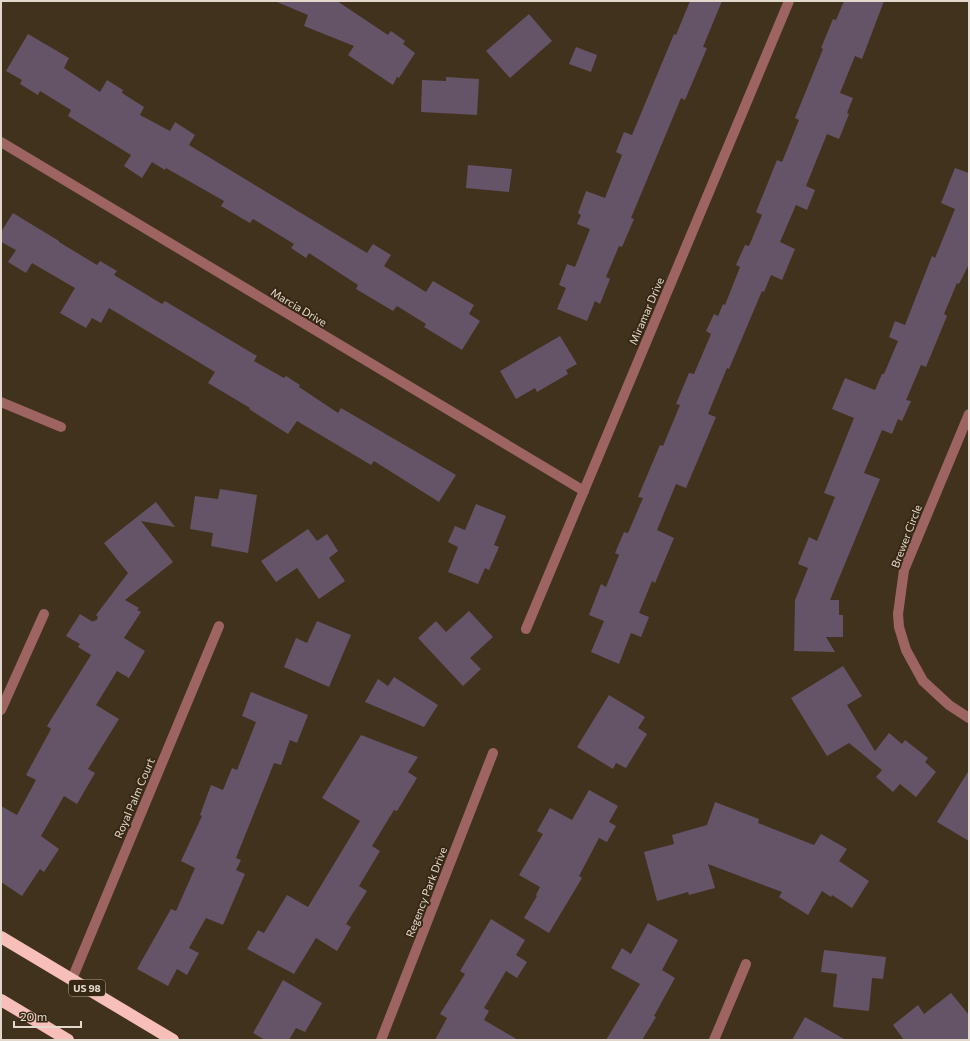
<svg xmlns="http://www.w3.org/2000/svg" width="970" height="1041" font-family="Commissioner,sans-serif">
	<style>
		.building { fill: #655367 }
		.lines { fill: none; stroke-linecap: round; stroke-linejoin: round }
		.minor { stroke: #9d6461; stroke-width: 10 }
		.highway { stroke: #f8beba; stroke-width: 12 }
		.labels { text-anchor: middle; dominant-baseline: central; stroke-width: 4; stroke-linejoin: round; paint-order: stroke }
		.shield { fill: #372814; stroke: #afa395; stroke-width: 1 }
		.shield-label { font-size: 10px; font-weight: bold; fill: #e2d8cc }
		.street-label { font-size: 11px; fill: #e2d8cc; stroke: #372814 }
	</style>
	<rect width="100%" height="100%" fill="#41321e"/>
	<g class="building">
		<polygon points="277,1 337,1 388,35 391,31 405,41 403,44 415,53 399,78 397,77 393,85 348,55 354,46 304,26 308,15 277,2"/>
		<polygon points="690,1 722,1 703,47 707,48 685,100 681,98 631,218 634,219 622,247 619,246 606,277 610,279 600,304 595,301 587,321 557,309 566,288 559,285 567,264 575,267 590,229 577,224 581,215 578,213 586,191 605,198 622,155 616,152 624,132 632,135 674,34 676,35"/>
		<polygon points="844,1 884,1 862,59 855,56 840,93 853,98 847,113 849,114 839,139 827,134 806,186 815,190 807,210 796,205 780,242 795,249 782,280 771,275 764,292 762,291 729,369 727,368 708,414 716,417 686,488 676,484 657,530 674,538 655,583 652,581 639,613 649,617 641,637 631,633 619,664 591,652 604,621 589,615 601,584 606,587 619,555 615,553 624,532 628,533 643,498 638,497 660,445 663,446 680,405 676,404 689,373 694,374 711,334 706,331 714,314 718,316 723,304 725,305 740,267 736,265 745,245 749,246 762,215 756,212 777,160 782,162 799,120 795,118 823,49 821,48 833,19 836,20"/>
		<polygon points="529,14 552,41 510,78 486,51"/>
		<polygon points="28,34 69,58 64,68 100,92 107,80 123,90 122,93 144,107 140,115 170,131 175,122 195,135 189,145 367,253 373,244 391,255 384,266 426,292 433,281 474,305 469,314 480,321 462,350 424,327 426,324 397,306 393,311 356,289 358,285 309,253 306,258 291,248 294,244 253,219 250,223 221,206 224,201 166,168 165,170 152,162 142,178 124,166 131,155 68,116 71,110 40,91 38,95 20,84 22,80 6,71"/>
		<polygon points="576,47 597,55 591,72 569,64"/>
		<polygon points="446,77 479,79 477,115 421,112 422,80 446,81"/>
		<polygon points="468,165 512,169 509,192 466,188"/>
		<polygon points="955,168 969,173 969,264 959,284 957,283 944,314 947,316 926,367 921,365 906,400 911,401 902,421 898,419 892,434 882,430 864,473 880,479 830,600 839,600 839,615 843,615 843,637 826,637 835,652 794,651 795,600 808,568 798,564 809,537 817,541 835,497 824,493 854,418 832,409 845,378 875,390 882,374 884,374 898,341 889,337 895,321 905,325 932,256 935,258 955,209 941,203"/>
		<polygon points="13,213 59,241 59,242 97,265 100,261 117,271 114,275 162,304 165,301 257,356 254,361 284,378 286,376 300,385 299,387 338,413 341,408 456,475 439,502 374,461 371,465 297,421 288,434 249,409 250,408 208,383 215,372 109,308 101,323 92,318 86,328 60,313 75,288 32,263 26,273 8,262 16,250 1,242 1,232"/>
		<polygon points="560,336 577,364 566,370 568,374 537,392 535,388 516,399 500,371"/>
		<polygon points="220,489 257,495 248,553 211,546 213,533 190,529 195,496 218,499"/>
		<polygon points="156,502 175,527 141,521 173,562 125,600 139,608 137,610 141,612 124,638 145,651 129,678 117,671 96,705 119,719 88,769 95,773 77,804 64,796 41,836 59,849 44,872 40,869 22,896 1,882 1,806 17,815 36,780 26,775 51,729 47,726 91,655 78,647 80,644 66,636 80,614 93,622 94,620 96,621 98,617 96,615 128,573 104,543"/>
		<polygon points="476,504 506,516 494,545 499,547 489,570 485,568 478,584 448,572 458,547 448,542 455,526 465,530"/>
		<polygon points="308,529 317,541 327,534 338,551 329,558 345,581 319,599 297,568 276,582 261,561"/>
		<polygon points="469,611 493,637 470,658 481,669 463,686 418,638 436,621 446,632"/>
		<polygon points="317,621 351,635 329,687 284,667 296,638 307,643"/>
		<polygon points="843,666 862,696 847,705 875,751 889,733 902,744 905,740 928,758 925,762 936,772 916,797 900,784 893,792 876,777 882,770 849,743 827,756 791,698"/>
		<polygon points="394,677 438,705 424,727 365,702 378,679 388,686"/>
		<polygon points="251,692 308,715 297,743 290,740 281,765 274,763 236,858 241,860 236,870 245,874 223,925 206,918 189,948 199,953 187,975 177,969 168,986 137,969 171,909 176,911 195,868 181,861 202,816 200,815 211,785 223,790 232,768 237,770 256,722 242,716"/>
		<polygon points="609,695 645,717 638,728 647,734 626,768 616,763 613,769 577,747"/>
		<polygon points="361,735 418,757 408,772 417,778 397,811 394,810 372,846 380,851 359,886 367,891 346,924 351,927 337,951 316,938 294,974 247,949 258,930 264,933 287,895 308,907 360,821 322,798"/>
		<polygon points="969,770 969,841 937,822"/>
		<polygon points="589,790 618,806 609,822 616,826 607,842 599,838 579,876 582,878 549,933 524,918 537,896 536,895 540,887 519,875 543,834 537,831 550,808 572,820"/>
		<polygon points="715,802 759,819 758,823 814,845 821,834 847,849 839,861 869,881 852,908 832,895 831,897 822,891 808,915 779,897 782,892 708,864 715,888 689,895 688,892 657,901 644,852 674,844 672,835 707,825"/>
		<polygon points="491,919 525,940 516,955 527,962 517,978 506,971 484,1008 489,1011 484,1020 518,1040 435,1040 447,1018 440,1014 465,974 460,971"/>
		<polygon points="648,923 678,940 662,970 675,978 654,1016 656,1017 642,1040 606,1040 640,984 611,968 622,948 631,954"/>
		<polygon points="824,950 886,957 883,979 872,978 869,1011 833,1007 837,974 821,972"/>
		<polygon points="283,980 322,1003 305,1032 296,1028 289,1040 265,1040 253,1033"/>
		<polygon points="951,993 969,1015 969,1040 904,1040 893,1025 918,1005 924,1014"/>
		<polygon points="805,1017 846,1040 792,1040"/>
	</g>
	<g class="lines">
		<g class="minor">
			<polyline points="1,142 584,491"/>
			<polyline points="1,402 61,427"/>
			<polyline points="969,414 904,570 898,614 899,627 906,650 923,681 949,705 969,718"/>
			<polyline points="526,629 789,1"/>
			<polyline points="1,710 44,614"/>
			<polyline points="72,979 219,626"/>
			<polyline points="381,1040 493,753"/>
			<polyline points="714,1040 746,964"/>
		</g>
		<g class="highway">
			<polyline points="1,937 173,1040"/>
			<polyline points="1,1000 68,1040"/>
		</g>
	</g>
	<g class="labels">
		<rect class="shield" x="69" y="980" width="36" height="16" rx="3"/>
		<g class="shield-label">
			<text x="87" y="988">US 98</text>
		</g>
		<g class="street-label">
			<text transform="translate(299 307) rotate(31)">Marcia Drive</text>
			<text transform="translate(646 311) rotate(-67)">Miramar Drive</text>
			<text transform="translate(906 536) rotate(-69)">Brewer Circle</text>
			<text transform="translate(134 798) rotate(-67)">Royal Palm Court</text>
			<text transform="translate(426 892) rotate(-69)">Regency Park Drive</text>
		</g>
	</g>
	<rect width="970" height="1041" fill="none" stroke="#e2d8cc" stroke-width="4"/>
	<path d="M14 1021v6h67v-6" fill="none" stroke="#e2d8cc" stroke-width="2"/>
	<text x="20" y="1021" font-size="12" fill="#e2d8cc" stroke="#372814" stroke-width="3" paint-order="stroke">20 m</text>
</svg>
